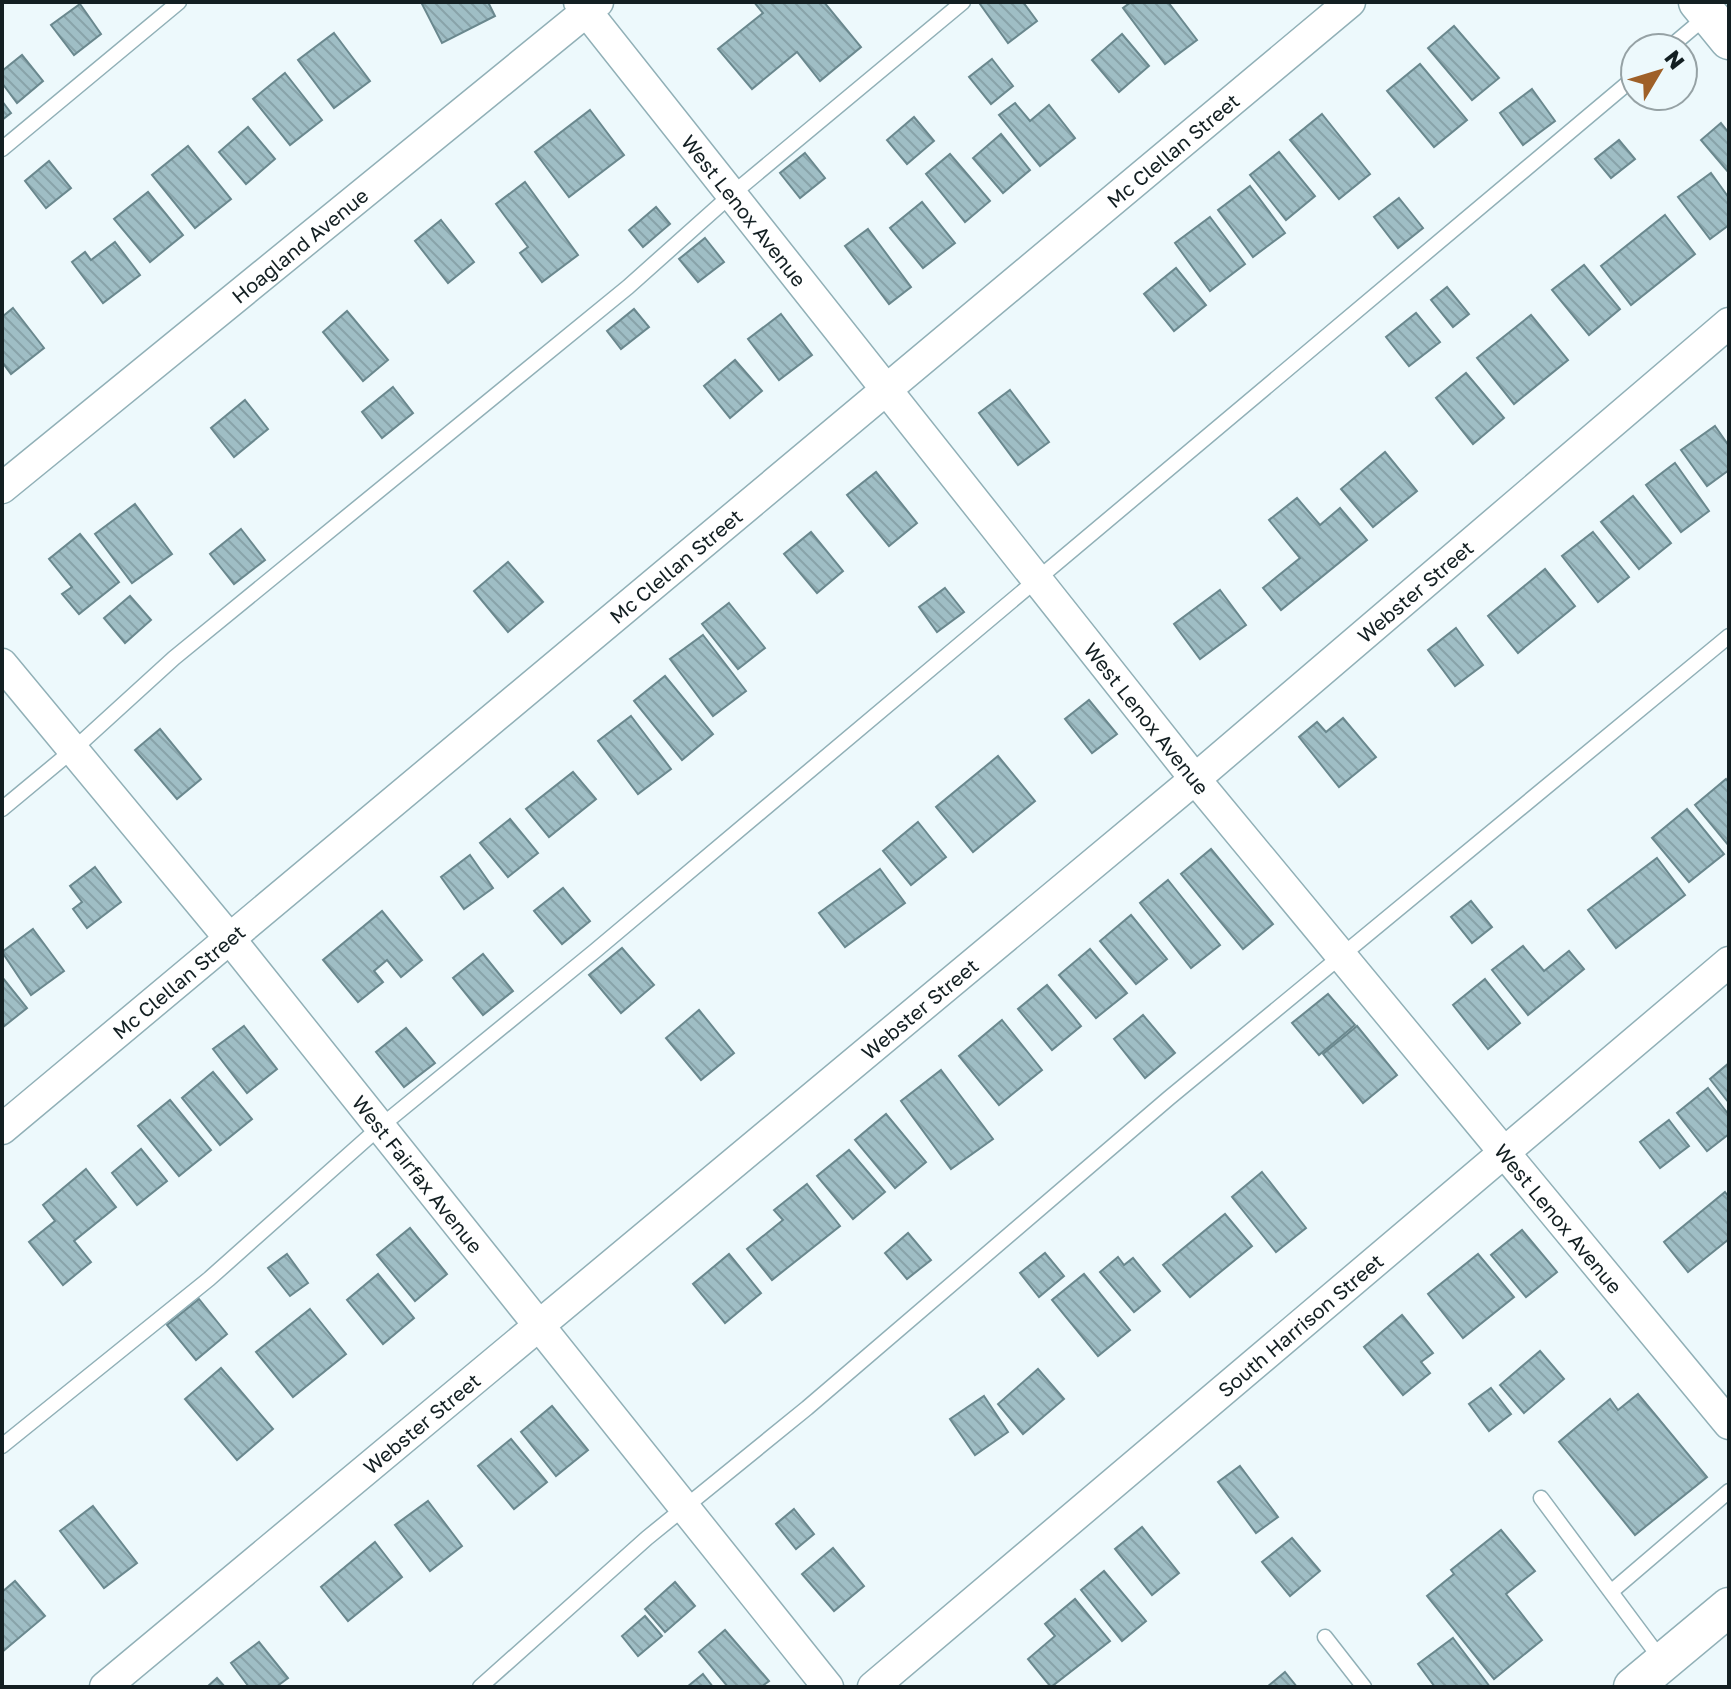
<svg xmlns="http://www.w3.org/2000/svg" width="1731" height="1689" font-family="'Golos Text',sans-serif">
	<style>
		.building { fill: url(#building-back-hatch); stroke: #6a888e; stroke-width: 2 }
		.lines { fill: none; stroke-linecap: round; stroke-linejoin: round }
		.service-casing { stroke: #91b0b7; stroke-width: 17 }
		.minor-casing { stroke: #91b0b7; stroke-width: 33 }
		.tertiary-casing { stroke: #91b0b7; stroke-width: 41 }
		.service { stroke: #fff; stroke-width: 14 }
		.minor { stroke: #fff; stroke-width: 30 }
		.tertiary { stroke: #fff; stroke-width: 38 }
		.labels { text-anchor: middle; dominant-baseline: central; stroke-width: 6; stroke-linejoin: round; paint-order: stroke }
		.street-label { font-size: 20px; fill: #131f22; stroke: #edf9fc }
	</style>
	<defs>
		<pattern id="building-back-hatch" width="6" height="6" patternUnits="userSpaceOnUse" patternTransform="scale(2)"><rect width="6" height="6" fill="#9fbec5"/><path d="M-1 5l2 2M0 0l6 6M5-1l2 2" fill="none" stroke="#88a3a9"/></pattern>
	</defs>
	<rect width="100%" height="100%" fill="#edf9fc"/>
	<g class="building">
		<polygon points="421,2 488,2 495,16 442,43"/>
		<polygon points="754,2 824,2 861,47 820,81 797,52 752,89 718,49 763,13"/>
		<polygon points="983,2 1023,2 1037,21 1008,43 980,4"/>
		<polygon points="1131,2 1168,2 1197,40 1165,64 1123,8"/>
		<polygon points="80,4 101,34 74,55 51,25"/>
		<polygon points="1454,26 1499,78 1472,100 1428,48"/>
		<polygon points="334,33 370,81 334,108 298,60"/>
		<polygon points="1122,34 1149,66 1119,92 1092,60"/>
		<polygon points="22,55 43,81 17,103 2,83 2,71"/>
		<polygon points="992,59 1013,86 991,104 969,77"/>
		<polygon points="1420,64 1467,120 1434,147 1387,91"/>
		<polygon points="285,73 322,120 290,145 253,99"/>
		<polygon points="1532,89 1555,121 1523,145 1500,113"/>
		<polygon points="2,101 11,113 2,120"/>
		<polygon points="1015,103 1030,121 1049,105 1075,138 1040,166 999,115"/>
		<polygon points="590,110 624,155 569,197 535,152"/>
		<polygon points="1322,114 1370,174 1339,199 1290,140"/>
		<polygon points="914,117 934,141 907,164 887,140"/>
		<polygon points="1721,123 1729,133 1729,173 1701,140"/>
		<polygon points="248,127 275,159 246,184 219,152"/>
		<polygon points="1001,134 1030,170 1003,193 973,158"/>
		<polygon points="1619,140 1635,159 1611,178 1595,159"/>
		<polygon points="188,146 231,199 195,228 152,175"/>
		<polygon points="1279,152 1315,196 1286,220 1250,175"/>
		<polygon points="805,153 825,178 800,198 780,173"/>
		<polygon points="950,154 990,201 965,222 926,174"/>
		<polygon points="49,161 71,188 46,208 25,181"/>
		<polygon points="1711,173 1729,198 1729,225 1710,239 1678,197"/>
		<polygon points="525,182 578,255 542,282 520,253 528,247 496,204"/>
		<polygon points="1250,186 1285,233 1253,257 1218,210"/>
		<polygon points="148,192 183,235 150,262 114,219"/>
		<polygon points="1399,198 1423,228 1398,248 1374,217"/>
		<polygon points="922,202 955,243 923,268 890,228"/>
		<polygon points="656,207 670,224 643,247 629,230"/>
		<polygon points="1665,215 1695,254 1631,305 1601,266"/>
		<polygon points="1210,217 1245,264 1210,291 1175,243"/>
		<polygon points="441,220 474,262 448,283 415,241"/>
		<polygon points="868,229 911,287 889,304 845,246"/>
		<polygon points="705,238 724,262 698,282 679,259"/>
		<polygon points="115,242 140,275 103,303 72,262 85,252 91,260"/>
		<polygon points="1584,265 1620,309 1589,335 1552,290"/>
		<polygon points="1176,268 1206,305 1174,331 1144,294"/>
		<polygon points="1447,287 1469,314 1453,327 1431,300"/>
		<polygon points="13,308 44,348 11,374 2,362 2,317"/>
		<polygon points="634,309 649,327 621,349 607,331"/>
		<polygon points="347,311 388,360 363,381 323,332"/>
		<polygon points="1416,313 1440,342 1409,366 1386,337"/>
		<polygon points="781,314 812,355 779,380 748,339"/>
		<polygon points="1531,315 1568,360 1514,404 1477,358"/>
		<polygon points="735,360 762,391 730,418 704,386"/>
		<polygon points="1466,373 1504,418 1473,444 1436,398"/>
		<polygon points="393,387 413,413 382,438 362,412"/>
		<polygon points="1010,390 1049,442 1018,465 979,413"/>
		<polygon points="245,400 268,429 234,457 211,428"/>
		<polygon points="1715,426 1729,446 1729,470 1707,486 1681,450"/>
		<polygon points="1385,452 1417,491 1373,527 1341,489"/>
		<polygon points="1675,463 1709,511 1681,532 1646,485"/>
		<polygon points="876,472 917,523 889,546 847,495"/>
		<polygon points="1633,496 1671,543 1639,569 1601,522"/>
		<polygon points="1297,498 1320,525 1340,508 1367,540 1281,610 1263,588 1300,558 1269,520"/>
		<polygon points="135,504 172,554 132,583 95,534"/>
		<polygon points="241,529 265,560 234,584 210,554"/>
		<polygon points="811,532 843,571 817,593 784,554"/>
		<polygon points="1593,532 1629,577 1598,602 1562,556"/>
		<polygon points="80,534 119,582 79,614 62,594 72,587 49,559"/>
		<polygon points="508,562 543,602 508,632 474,591"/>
		<polygon points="1545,569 1575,606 1518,653 1488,616"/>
		<polygon points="945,588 964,612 937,632 919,607"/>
		<polygon points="1220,590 1246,625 1200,659 1174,624"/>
		<polygon points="130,596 151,620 125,643 104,618"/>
		<polygon points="729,603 765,648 738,669 702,624"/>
		<polygon points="1456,628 1483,665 1455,686 1428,650"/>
		<polygon points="703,635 746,691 713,716 670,659"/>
		<polygon points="665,676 713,734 682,760 634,701"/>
		<polygon points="1089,700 1117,734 1092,753 1065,719"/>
		<polygon points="631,716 671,769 638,794 598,741"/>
		<polygon points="1343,718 1376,757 1339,787 1299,737 1317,722 1326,732"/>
		<polygon points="160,729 201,779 177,799 135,750"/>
		<polygon points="998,756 1035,801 973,852 936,807"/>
		<polygon points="573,772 596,799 549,837 526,809"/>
		<polygon points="1726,779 1729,783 1729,846 1695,805"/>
		<polygon points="1687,809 1724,854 1689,882 1652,838"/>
		<polygon points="510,819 538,853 508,877 480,843"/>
		<polygon points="918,822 946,857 911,885 883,851"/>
		<polygon points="1211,849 1273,924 1243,949 1181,874"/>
		<polygon points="470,855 493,888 464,909 441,877"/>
		<polygon points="1657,858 1685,895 1616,948 1588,910"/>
		<polygon points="95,867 121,902 87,928 73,909 82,902 70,886"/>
		<polygon points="880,869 905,903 845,947 819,913"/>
		<polygon points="1168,880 1220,945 1191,968 1140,903"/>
		<polygon points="563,888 590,921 562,944 534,911"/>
		<polygon points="1471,901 1492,927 1472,943 1451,917"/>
		<polygon points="382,911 422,960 401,977 387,960 374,971 383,982 358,1002 323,960"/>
		<polygon points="1131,915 1167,959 1136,984 1100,941"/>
		<polygon points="33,929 64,971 31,995 2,952"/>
		<polygon points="1523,946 1544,971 1569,951 1584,969 1528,1015 1492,970"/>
		<polygon points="622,948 654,985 621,1013 589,975"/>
		<polygon points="1090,949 1127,993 1096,1018 1059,975"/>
		<polygon points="483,954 513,991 483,1015 453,978"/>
		<polygon points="2,977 27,1008 2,1028"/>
		<polygon points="1485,979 1520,1023 1488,1049 1453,1005"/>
		<polygon points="1047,985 1081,1026 1052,1050 1018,1009"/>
		<polygon points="1328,994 1355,1025 1319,1055 1292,1023"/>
		<polygon points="699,1010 734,1053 701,1080 666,1038"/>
		<polygon points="1143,1015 1175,1053 1145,1078 1114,1039"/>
		<polygon points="1002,1020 1042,1070 999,1105 959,1056"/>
		<polygon points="244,1026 277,1069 247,1093 213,1049"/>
		<polygon points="1357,1026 1397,1075 1363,1103 1323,1054"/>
		<polygon points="406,1028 435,1063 404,1087 376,1052"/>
		<polygon points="1729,1063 1729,1103 1710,1079"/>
		<polygon points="941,1070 993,1139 951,1169 901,1101"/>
		<polygon points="213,1072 252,1119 220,1145 182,1098"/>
		<polygon points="1708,1088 1729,1115 1729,1134 1707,1151 1677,1113"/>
		<polygon points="170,1100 211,1150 179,1176 138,1126"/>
		<polygon points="886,1114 926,1162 895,1188 855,1140"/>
		<polygon points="1669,1120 1689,1146 1660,1168 1640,1142"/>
		<polygon points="141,1149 167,1181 137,1205 112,1173"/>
		<polygon points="849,1150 885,1192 853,1219 817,1176"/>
		<polygon points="86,1169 116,1207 74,1241 91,1262 63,1285 29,1242 55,1221 43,1205"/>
		<polygon points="1262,1172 1306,1228 1276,1252 1232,1197"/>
		<polygon points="807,1184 840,1226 772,1280 747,1249 783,1220 774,1210"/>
		<polygon points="1725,1192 1729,1197 1729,1239 1688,1272 1664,1242"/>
		<polygon points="1225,1214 1252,1246 1190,1297 1163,1265"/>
		<polygon points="410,1228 447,1274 415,1301 377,1255"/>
		<polygon points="1522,1230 1557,1272 1526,1297 1491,1255"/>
		<polygon points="908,1233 931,1260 907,1279 885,1253"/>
		<polygon points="1045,1253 1064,1276 1039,1297 1020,1273"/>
		<polygon points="287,1254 308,1283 290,1296 268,1268"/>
		<polygon points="729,1254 761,1293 725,1323 693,1284"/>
		<polygon points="1478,1254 1514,1297 1463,1338 1428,1294"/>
		<polygon points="1118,1257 1124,1265 1133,1258 1160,1291 1134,1312 1100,1272"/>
		<polygon points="378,1274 414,1318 383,1344 347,1300"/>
		<polygon points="1084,1274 1130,1330 1098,1356 1052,1300"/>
		<polygon points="199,1299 227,1334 196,1360 167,1325"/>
		<polygon points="310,1309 346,1354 293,1397 256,1352"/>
		<polygon points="1402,1315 1433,1353 1421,1362 1430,1373 1403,1395 1364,1347"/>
		<polygon points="1540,1351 1564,1379 1524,1413 1500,1385"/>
		<polygon points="221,1368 273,1429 237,1460 185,1399"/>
		<polygon points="1038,1369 1064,1399 1023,1434 998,1404"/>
		<polygon points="1491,1388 1511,1414 1489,1431 1469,1404"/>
		<polygon points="1638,1394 1707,1477 1635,1535 1559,1442 1610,1399 1618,1410"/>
		<polygon points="984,1396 1008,1432 975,1455 950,1419"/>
		<polygon points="552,1406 588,1450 556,1476 521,1432"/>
		<polygon points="511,1439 547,1482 514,1509 478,1466"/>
		<polygon points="1240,1466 1278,1517 1256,1533 1218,1482"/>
		<polygon points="428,1501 462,1546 430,1571 395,1525"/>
		<polygon points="93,1506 137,1563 104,1588 60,1531"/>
		<polygon points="794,1509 814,1534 796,1549 776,1524"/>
		<polygon points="1142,1527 1179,1573 1152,1595 1115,1549"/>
		<polygon points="1501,1530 1535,1571 1506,1594 1542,1640 1494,1679 1427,1596 1454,1574 1451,1570"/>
		<polygon points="1292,1538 1320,1571 1290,1596 1262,1562"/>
		<polygon points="375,1542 402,1577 348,1621 321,1587"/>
		<polygon points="833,1548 864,1586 834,1611 802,1574"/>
		<polygon points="1104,1571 1146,1621 1122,1641 1081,1590"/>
		<polygon points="15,1581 45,1616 2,1652 2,1592"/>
		<polygon points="675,1582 695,1606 665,1632 645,1609"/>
		<polygon points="1075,1599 1110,1641 1051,1687 1028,1659 1055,1636 1045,1624"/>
		<polygon points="645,1616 662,1636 638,1656 622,1636"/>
		<polygon points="725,1630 769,1681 761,1687 728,1687 699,1652"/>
		<polygon points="1453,1638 1490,1687 1435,1687 1418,1664"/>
		<polygon points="259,1642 288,1678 276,1687 249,1687 231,1663"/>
		<polygon points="1285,1672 1297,1687 1267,1687"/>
		<polygon points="703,1674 713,1687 687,1687"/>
		<polygon points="217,1678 225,1687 207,1687"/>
	</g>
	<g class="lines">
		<defs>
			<g id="service">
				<polyline points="1669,48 1708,15"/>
				<polyline points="2,149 179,2"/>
				<polyline points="2,809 73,750 174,658 628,287 731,195 963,2"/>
				<polyline points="2,1446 209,1279 381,1126 595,951 1635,77"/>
				<polyline points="1541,1498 1663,1662"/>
				<polyline points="1612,1591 1729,1491"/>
				<polyline points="1325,1637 1364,1687"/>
				<polyline points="480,1687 647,1538 807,1408 1169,1098 1729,636"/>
			</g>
			<g id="minor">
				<path id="s1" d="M579 2 1195 779 1729 1424"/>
				<path id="s2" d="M2 488 598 2"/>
				<path id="s3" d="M2 664 230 939 828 1687"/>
				<path id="s4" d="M2 1129 1350 2"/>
				<path id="s5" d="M105 1687 1195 779 1729 323"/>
				<path id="s6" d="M873 1687 1729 962"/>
			</g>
			<g id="tertiary">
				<polyline points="1698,2 1729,40"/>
				<polyline points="1633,1687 1729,1607"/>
			</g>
		</defs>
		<use href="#service" class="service-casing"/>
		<use href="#minor" class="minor-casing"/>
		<use href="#tertiary" class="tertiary-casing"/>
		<use href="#service" class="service"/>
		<use href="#minor" class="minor"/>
		<use href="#tertiary" class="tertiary"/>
	</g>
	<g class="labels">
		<g class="street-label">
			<text stroke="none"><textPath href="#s4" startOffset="1526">Mc Clellan Street</textPath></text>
			<text stroke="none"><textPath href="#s1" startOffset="266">West Lenox Avenue</textPath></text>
			<text stroke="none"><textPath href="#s2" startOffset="384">Hoagland Avenue</textPath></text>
			<text stroke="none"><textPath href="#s4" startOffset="878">Mc Clellan Street</textPath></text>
			<text stroke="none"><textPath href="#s5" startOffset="1708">Webster Street</textPath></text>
			<text stroke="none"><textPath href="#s1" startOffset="914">West Lenox Avenue</textPath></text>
			<text stroke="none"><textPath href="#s4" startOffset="230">Mc Clellan Street</textPath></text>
			<text stroke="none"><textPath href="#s5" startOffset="1060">Webster Street</textPath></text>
			<text stroke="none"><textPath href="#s3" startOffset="658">West Fairfax Avenue</textPath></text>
			<text stroke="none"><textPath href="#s1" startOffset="1562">West Lenox Avenue</textPath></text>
			<text stroke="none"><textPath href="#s6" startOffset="560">South Harrison Street</textPath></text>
			<text stroke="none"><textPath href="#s5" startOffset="412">Webster Street</textPath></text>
		</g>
	</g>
	<rect width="1731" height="1689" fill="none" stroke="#131f22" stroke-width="8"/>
	<g transform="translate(1659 72) rotate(52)"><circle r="38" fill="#edf9fc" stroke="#96a2a5" stroke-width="2"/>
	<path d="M0-6L14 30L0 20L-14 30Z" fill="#9f6028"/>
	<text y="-12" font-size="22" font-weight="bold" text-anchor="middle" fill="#131f22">N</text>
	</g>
</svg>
